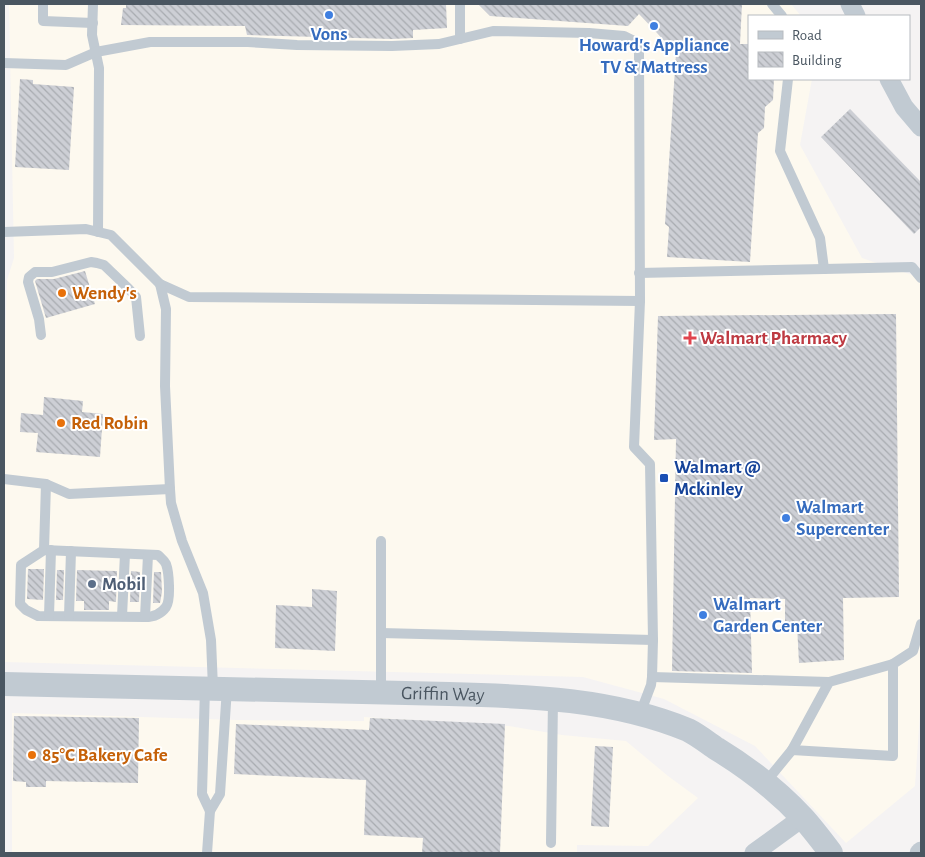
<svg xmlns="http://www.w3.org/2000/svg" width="925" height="857" font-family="'Alegreya Sans',sans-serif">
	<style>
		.commercial { fill: #fdf9ef }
		.building { fill: url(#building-back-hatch) }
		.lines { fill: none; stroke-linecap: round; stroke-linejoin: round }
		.service { stroke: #c1cad2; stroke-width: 10 }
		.minor { stroke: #c1cad2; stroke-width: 19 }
		.tertiary { stroke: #c1cad2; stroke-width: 24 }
		.shop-dot { fill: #3f7fe0; stroke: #fff; stroke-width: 2 }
		.food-dot { fill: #e8710a; stroke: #fff; stroke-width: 2 }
		.health-dot { fill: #e0444e; stroke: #fff; stroke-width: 2 }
		.transit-dot { fill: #1a4fb4; stroke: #fff; stroke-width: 2 }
		.service-dot { fill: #5c6f8a; stroke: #fff; stroke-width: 2 }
		.labels { text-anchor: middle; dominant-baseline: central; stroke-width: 4; stroke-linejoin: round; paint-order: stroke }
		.shop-label { font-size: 19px; font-weight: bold; fill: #366cbe; stroke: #fff }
		.food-label { font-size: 19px; font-weight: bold; fill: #c56008; stroke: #fff; text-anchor: start }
		.health-label { font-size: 19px; font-weight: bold; fill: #be3a42; stroke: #fff; text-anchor: start }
		.transit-label { font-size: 19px; font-weight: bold; fill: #164399; stroke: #fff; text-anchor: start }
		.service-label { font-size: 19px; font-weight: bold; fill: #4e5e75; stroke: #fff; text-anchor: start }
		.street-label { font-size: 19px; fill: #4a5661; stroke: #fff }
	</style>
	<defs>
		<pattern id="building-back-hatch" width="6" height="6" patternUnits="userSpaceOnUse" patternTransform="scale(1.25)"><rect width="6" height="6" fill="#cdcfd5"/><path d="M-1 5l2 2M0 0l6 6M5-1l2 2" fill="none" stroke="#a8abb0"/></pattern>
	</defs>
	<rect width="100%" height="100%" fill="#f5f3f3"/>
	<g class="commercial">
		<polygon points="9,4 791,4 801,16 749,16 749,79 812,79 800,145 862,258 921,278 921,698 915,786 846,843 755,746 664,699 583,677 4,662 4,377 7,280 14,258"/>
		<polygon points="12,713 238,720 364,721 364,717 509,726 562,735 626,741 668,776 698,798 648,846 577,845 577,853 12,853"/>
	</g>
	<g class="building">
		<polygon points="126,4 446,4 447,28 413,30 413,38 392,39 247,35 245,26 121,25 123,8 126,8"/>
		<polygon points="478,4 742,4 740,44 749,44 749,79 774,79 773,100 765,107 764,128 758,133 750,262 667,257 669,227 665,224 676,53 639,14 628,26 490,16"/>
		<polygon points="20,79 33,80 33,84 74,87 69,170 15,167"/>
		<polygon points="850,109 921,182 921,227 914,234 821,137"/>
		<polygon points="85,271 95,304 46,318 35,281 37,279 54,279"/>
		<polygon points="896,314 899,597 843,598 844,660 799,663 797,625 785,621 785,599 750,598 752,673 672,671 676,439 654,440 658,316"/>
		<polygon points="44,397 83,401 82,412 103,414 100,457 36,452 38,433 20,432 21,413 43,415"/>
		<polygon points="28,569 44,569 43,600 27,599"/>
		<polygon points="57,570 64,570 63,600 56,600"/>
		<polygon points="77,570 117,571 116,602 109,601 109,610 84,610 84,601 76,601"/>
		<polygon points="131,571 140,572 139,602 130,602"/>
		<polygon points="154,572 161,572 162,592 160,603 153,603"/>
		<polygon points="312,589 337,591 335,651 275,648 276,605 312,607"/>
		<polygon points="14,716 139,718 138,783 46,781 46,787 26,787 26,782 13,781"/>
		<polygon points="370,718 505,724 500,853 422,853 423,838 364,835 366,780 234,774 236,724 369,730"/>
		<polygon points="595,746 613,747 609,827 591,826"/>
	</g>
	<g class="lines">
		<g class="service">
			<polyline points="43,4 43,21 93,23"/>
			<polyline points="93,4 92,35 99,68 98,232"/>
			<polyline points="460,4 460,39"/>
			<polyline points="772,4 782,16"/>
			<polyline points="4,63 66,65 96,52 150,42 248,42 297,45 392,46 439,44 493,31 589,33 624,36 636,42 639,53 640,301 634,447 650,464 653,640 652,677 651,685 640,714"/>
			<polyline points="788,79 780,151 820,238 824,269 912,267 921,278"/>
			<polyline points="4,232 86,229 111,235 160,284 189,297 640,301"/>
			<polyline points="639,273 824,269"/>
			<polyline points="160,284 166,309 165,386 170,489 171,503 182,541 203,593 211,640 213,688"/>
			<polyline points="41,335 39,319 28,282 29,277 35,272 52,272 91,262 97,263 104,265 128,288 136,297 140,336"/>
			<polyline points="4,479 46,484 69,494 170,489"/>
			<polyline points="381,541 381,692"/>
			<path d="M44 550 158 555C161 558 164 560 166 564 169 572 171 600 166 607 161 614 153 617 145 617L38 616 26 610 20 604 21 565 44 550 46 484"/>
			<polyline points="49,616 51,550"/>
			<polyline points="69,616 71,551"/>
			<polyline points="122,616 125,554"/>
			<polyline points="145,617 148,555"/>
			<polyline points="381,633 653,640"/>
			<polyline points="652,677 829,682"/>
			<polyline points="205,688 202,794 210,811 220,794 227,688"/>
			<polyline points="792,750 829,682 893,664"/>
			<polyline points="765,783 792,750 893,756 893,664 913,651 921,624"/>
			<polyline points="551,843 553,700"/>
			<polyline points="207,853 210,811"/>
		</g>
		<g class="minor">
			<polyline points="850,4 856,16"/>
			<polyline points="889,79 904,107 921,127"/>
			<polyline points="754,853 802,818"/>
			<polyline points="919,853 921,851"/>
		</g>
		<path class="tertiary" id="s1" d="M4 684 449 694C530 696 613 699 688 730 698 735 708 743 717 749 748 768 778 791 803 818 813 829 822 841 831 853"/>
	</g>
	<g class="shop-dot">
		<circle cx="329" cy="15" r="5"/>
		<circle cx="654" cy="26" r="5"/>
		<circle cx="786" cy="518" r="5"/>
		<circle cx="703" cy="615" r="5"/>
	</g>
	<g class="food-dot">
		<circle cx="62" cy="293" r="5"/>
		<circle cx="61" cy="423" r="5"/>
		<circle cx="32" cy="755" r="5"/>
	</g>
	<path class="health-dot" d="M687.5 330.5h5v5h5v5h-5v5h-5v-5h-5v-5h5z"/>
	<rect class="transit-dot" x="659" y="473" width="10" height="10" rx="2.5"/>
	<circle class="service-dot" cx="92" cy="584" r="5"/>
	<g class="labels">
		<g class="shop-label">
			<text x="329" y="34">Vons</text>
			<text x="654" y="45">Howard's Appliance<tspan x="654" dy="22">TV &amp; Mattress</tspan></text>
			<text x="796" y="507" text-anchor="start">Walmart<tspan x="796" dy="22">Supercenter</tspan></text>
			<text x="713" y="604" text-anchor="start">Walmart<tspan x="713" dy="22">Garden Center</tspan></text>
		</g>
		<g class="food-label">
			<text x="72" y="293">Wendy's</text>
			<text x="71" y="423">Red Robin</text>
			<text x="42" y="755">85°C Bakery Cafe</text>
		</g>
		<g class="health-label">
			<text x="700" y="338">Walmart Pharmacy</text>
		</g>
		<g class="transit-label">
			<text x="674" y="467">Walmart @<tspan x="674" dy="22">Mckinley</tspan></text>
		</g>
		<g class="service-label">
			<text x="102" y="584">Mobil</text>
		</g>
		<g class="street-label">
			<text stroke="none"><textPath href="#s1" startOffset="439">Griffin Way</textPath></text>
		</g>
	</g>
	<rect width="925" height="857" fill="none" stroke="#4a5661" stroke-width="10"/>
	<rect x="748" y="15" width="162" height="65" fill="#ffffff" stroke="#b7bbc0"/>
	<rect x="758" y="31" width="25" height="8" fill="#c1cad2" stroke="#b7bbc0"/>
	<text x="792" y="40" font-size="15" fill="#4a5661">Road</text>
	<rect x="758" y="52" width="25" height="15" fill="url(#building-back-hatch)" stroke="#b7bbc0"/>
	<text x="792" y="65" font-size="15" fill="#4a5661">Building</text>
</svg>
